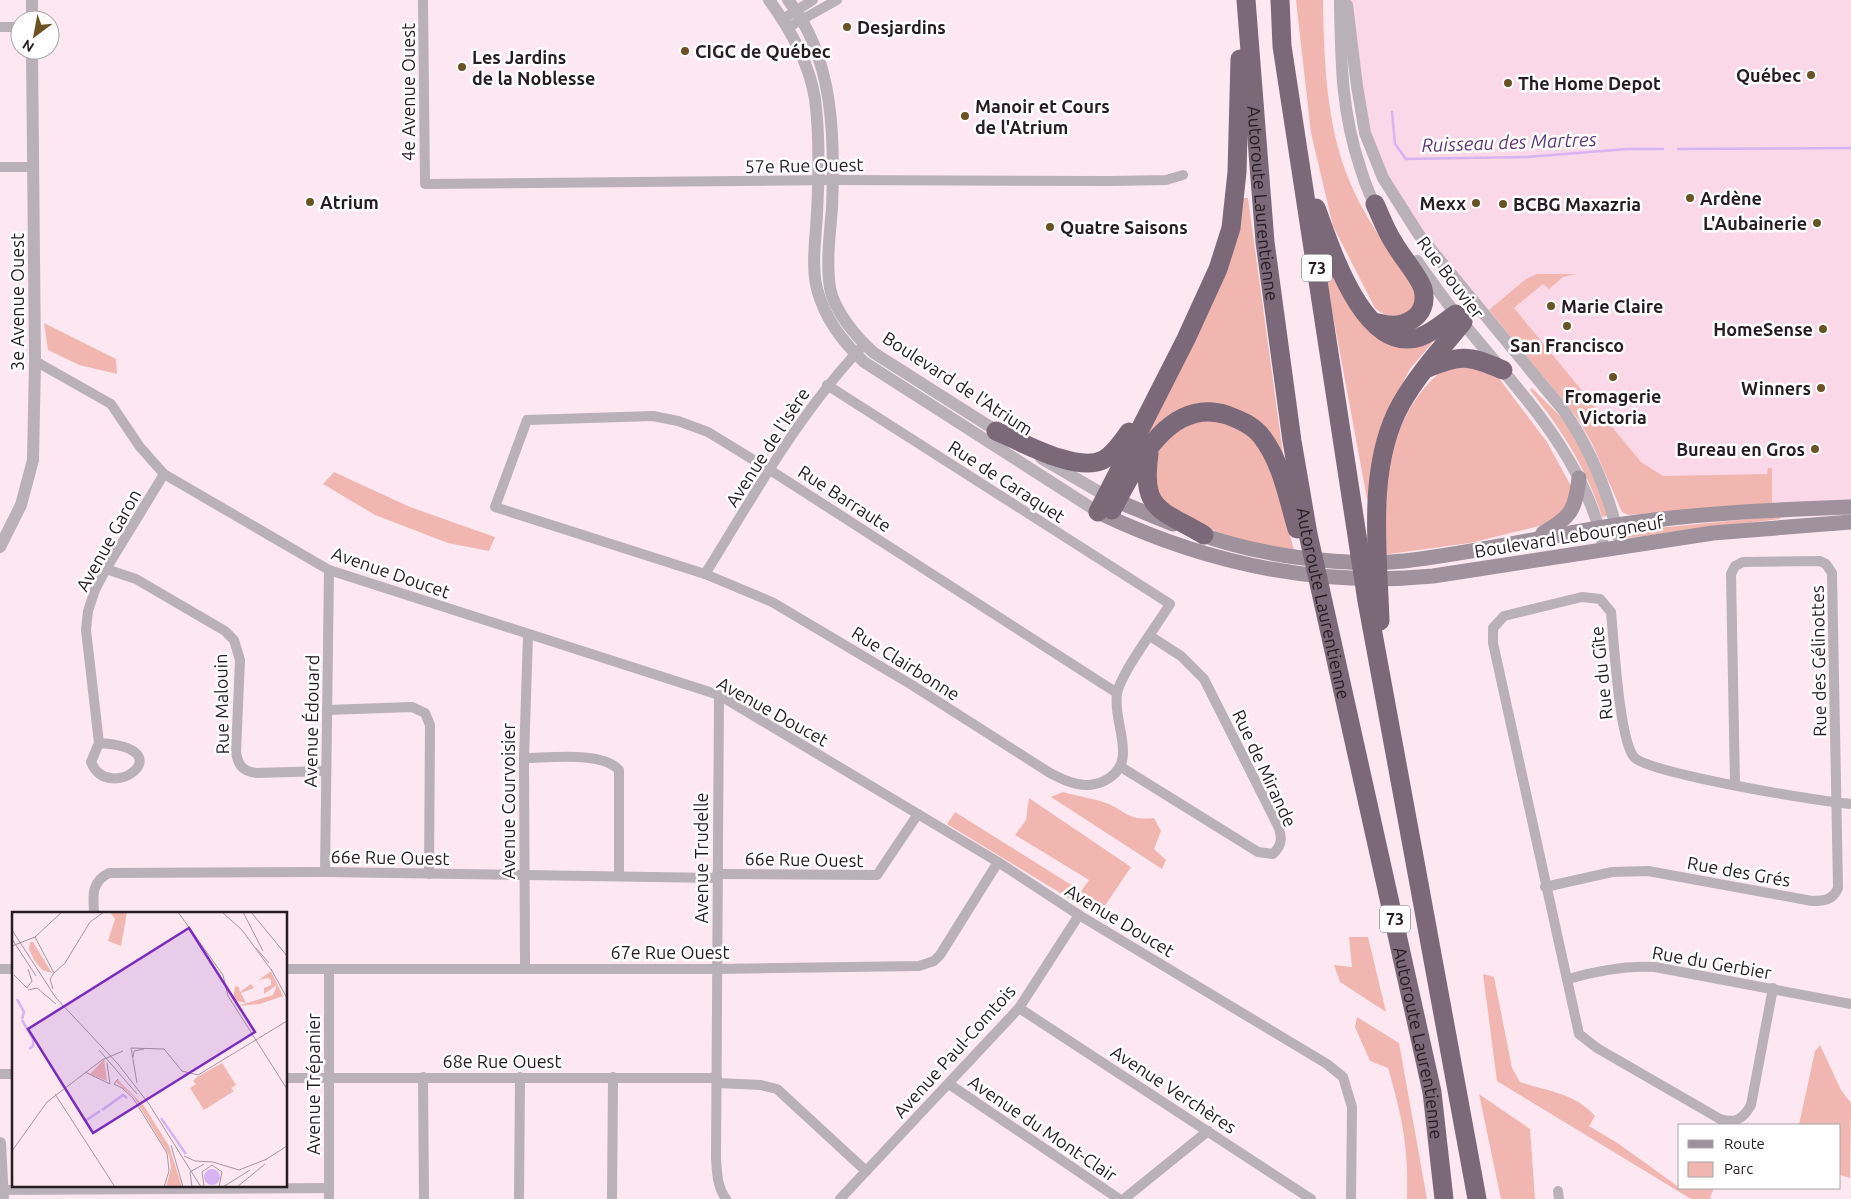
<svg xmlns="http://www.w3.org/2000/svg" width="1851" height="1199" font-family="Ubuntu,sans-serif">
	<style>
		.built { fill: #fad8e8 }
		.green { fill: #f2b6b1 }
		.lines { fill: none; stroke-linecap: round; stroke-linejoin: round }
		.stream { stroke: #d7b4f1; stroke-width: 2.5 }
		.minor { stroke: #b9b0b8; stroke-width: 10 }
		.tertiary { stroke: #b9b0b8; stroke-width: 12 }
		.secondary { stroke: #9f929d; stroke-width: 15 }
		.motorway { stroke: #7b6979; stroke-width: 19 }
		.poi-dot { fill: #6b5223; stroke: #fff; stroke-width: 2 }
		.labels { text-anchor: middle; dominant-baseline: central; stroke-width: 5; stroke-linejoin: round; paint-order: stroke }
		.shield { fill: #fff; stroke: #676064; stroke-width: 1 }
		.shield-label { font-size: 16px; font-weight: bold; fill: #261c21 }
		.poi-label { font-size: 18px; font-weight: bold; fill: #261c21; stroke: #fff; text-anchor: start }
		.street-label { font-size: 18px; fill: #261c21; stroke: #fff }
		.water-label { font-size: 19px; font-style: italic; fill: #62367d; stroke: #fff }
		.inset-river { fill: none; stroke: #d7b4f1; stroke-width: 2.5 }
		.inset-road { fill: none; stroke: #a7969e; stroke-width: 1 }
		.view { fill: #7b2cbf; fill-opacity: 0.15; stroke: #7b2cbf; stroke-width: 2.5 }
		.inset-edge { fill: none; stroke: #261c21; stroke-width: 2.5 }
	</style>
	<rect width="100%" height="100%" fill="#fde8f2"/>
	<polygon class="built" points="1347,0 1851,0 1851,507 1779,510 1617,491 1600,474 1588,449 1419,235 1373,156"/>
	<g class="green">
		<path d="M1296 0H1323C1324 60 1326 124 1349 180 1365 220 1393 255 1418 290L1415 307C1401 318 1389 320 1375 308L1333 226 1311 133Z"/>
		<polygon points="1241,198 1248,198 1284,461 1217,408 1137,448"/>
		<path d="M1325 253C1338 278 1355 330 1383 340 1393 344 1418 340 1430 340L1432 343 1410 369 1389 409 1370 498 1367 499 1322 256Z"/>
		<polygon points="1537,274 1576,274 1563,277 1549,289 1543,284 1514,308 1641,462 1663,476 1767,474 1768,468 1772,468 1772,504 1628,515 1622,512 1592,443 1578,419 1489,310 1526,279"/>
		<polygon points="44,323 116,359 117,374 79,365 48,350"/>
		<path d="M1465 362 1498 377 1547 442 1571 486 1568 508 1547 524 1470 543 1382 555C1383 531 1381 506 1384 482 1389 445 1413 388 1447 368 1452 365 1459 363 1465 362Z"/>
		<path d="M1532 388 1566 422 1593 472 1608 516 1602 517C1587 469 1561 429 1530 390Z"/>
		<path d="M1200 418 1244 427 1270 460 1294 550 1240 540 1205 527 1157 500C1156 443 1150 447 1200 418Z"/>
		<polygon points="334,472 410,507 495,537 489,551 448,543 375,515 323,484"/>
		<polygon points="1780,516 1780,519 1627,538 1626,531"/>
		<path d="M1063 792C1077 796 1092 798 1106 803 1127 811 1127 821 1154 818L1161 831 1154 849 1166 860 1162 869 1051 797Z"/>
		<polygon points="1029,798 1131,867 1098,916 947,824 955,812 1081,891 1089,880 1015,835 1026,820"/>
		<polygon points="1349,937 1368,937 1386,1012 1340,982 1334,965 1352,967"/>
		<path d="M1483 974 1494 977 1512 1068 1520 1082C1548 1092 1573 1092 1595 1116L1589 1126 1619 1144 1680 1188H1714L1710 1198 1712 1199H1691L1497 1081Z"/>
		<path d="M1357 1017 1399 1043 1427 1199H1407C1409 1149 1402 1116 1388 1068L1370 1061 1355 1027Z"/>
		<polygon points="1820,1045 1841,1090 1851,1103 1850,1178 1840,1175 1840,1125 1799,1125 1815,1051"/>
		<polygon points="1479,1094 1530,1129 1535,1199 1501,1199"/>
	</g>
	<g class="lines">
		<g class="stream">
			<polyline points="1392,112 1395,144 1406,159 1527,157 1627,149 1663,149"/>
			<polyline points="1678,149 1851,148"/>
		</g>
		<g class="minor">
			<polyline points="423,0 425,184 833,180 1111,181 1166,180 1183,175"/>
			<polyline points="783,19 813,0"/>
			<polyline points="0,27 20,27"/>
			<polyline points="789,27 837,0"/>
			<polyline points="0,167 33,167"/>
			<polyline points="35,361 111,404 140,447 164,474 329,570 719,695 998,862 1079,915 1327,1064 1343,1077 1352,1107 1351,1199"/>
			<path d="M827 385 1170 604C1158 624 1120 674 1117 694 1112 724 1141 763 1104 781 1085 790 1067 782 1050 773L912 685 772 602 705 574 495 507 527 420 653 416 678 421 708 432 770 470 1117 693"/>
			<path d="M106 569 136 579 225 631 234 640 240 660 236 752C238 766 243 771 256 773L326 771"/>
			<path d="M705 574C753 497 798 415 860 349"/>
			<path d="M719 695 716 1158C717 1172 717 1187 726 1199"/>
			<polyline points="327,710 412,707 425,713 430,725 429,874"/>
			<path d="M99 743C186 748 109 806 91 762L99 743 86 630 88 611 95 590 106 569 164 474"/>
			<path d="M524 758C549 758 602 751 619 770V876"/>
			<path d="M1121 767 1258 852 1273 854C1282 845 1282 839 1279 828L1204 679 1181 656 1150 636"/>
			<polyline points="325,872 329,570"/>
			<polyline points="717,874 877,875 918,814"/>
			<path d="M1545 887 1612 872 1648 871 1812 901C1824 901 1833 900 1838 888L1832 573 1826 564 1820 561 1743 562 1735 566 1731 574 1735 785"/>
			<path d="M94 913C93 895 91 882 109 873L325 872 717 878"/>
			<polyline points="525,967 524,758 528,635"/>
			<polyline points="0,969 14,969"/>
			<polyline points="286,969 717,969 919,966 934,961 940,955 998,862"/>
			<path d="M1568 979C1596 971 1625 965 1655 967L1851 1004"/>
			<path d="M1773 988 1751 1105C1743 1119 1735 1124 1720 1119L1597 1048 1579 1034 1493 643V628L1504 616 1582 597 1600 599 1611 612C1614 641 1619 739 1634 757 1646 773 1822 802 1851 804"/>
			<polyline points="1019,1008 1311,1199"/>
			<polyline points="0,1074 14,1074"/>
			<polyline points="423,1077 424,1199"/>
			<polyline points="286,1078 717,1078"/>
			<polyline points="717,1083 761,1085 777,1089 866,1171"/>
			<polyline points="949,1084 1119,1199"/>
			<polyline points="0,1190 329,1188"/>
			<polyline points="1558,1191 1559,1199"/>
			<polyline points="329,1199 329,969"/>
			<polyline points="519,1199 520,1077"/>
			<polyline points="612,1199 613,1077"/>
			<polyline points="840,1199 1019,1008 1079,915"/>
			<polyline points="1124,1199 1208,1131"/>
		</g>
		<g class="tertiary">
			<path d="M769 0C791 30 809 62 815 99 820 137 819 175 817 213 816 237 811 265 817 289 825 319 842 341 864 362L1098 512"/>
			<path d="M788 0C834 57 835 138 832 208 830 233 826 262 830 288 834 311 857 338 874 353L1003 435"/>
			<path d="M1340 0C1341 62 1341 111 1361 170 1365 183 1370 198 1378 209"/>
			<path d="M1347 5 1357 86 1365 133 1383 178 1419 235 1564 411C1593 453 1610 497 1621 546"/>
			<polyline points="32,20 32,0"/>
			<path d="M1417 261C1429 278 1442 296 1455 313 1513 386 1585 453 1604 549"/>
			<polyline points="1041,458 1106,496"/>
			<polyline points="0,547 21,505 33,460 35,361 32,50"/>
			<polyline points="0,1143 3,1199"/>
		</g>
		<g class="secondary">
			<polyline points="1107,497 1173,524"/>
			<path d="M1098 512C1204 563 1316 587 1433 576L1713 533 1851 522"/>
			<path d="M1195 532C1254 555 1341 567 1404 561 1475 553 1546 536 1617 525 1694 513 1773 510 1851 507"/>
			<path d="M1543 533C1571 517 1575 511 1579 478"/>
		</g>
		<g class="motorway">
			<path id="s1" d="M1246 0 1265 242 1292 441 1308 534 1432 1092 1444 1199"/>
			<polyline points="1280,0 1282,46 1367,601 1477,1199"/>
			<path d="M1375 204C1381 217 1386 231 1394 243 1401 256 1419 276 1423 289 1430 318 1402 330 1379 323"/>
			<path d="M1316 208C1331 247 1363 355 1420 337 1434 332 1444 322 1456 314"/>
			<path d="M1425 369C1462 355 1466 354 1503 370"/>
			<path d="M996 431C1022 442 1076 473 1103 460 1113 455 1122 442 1129 432"/>
			<path d="M1149 454C1141 511 1160 509 1204 535"/>
			<path d="M1112 510C1135 467 1168 396 1227 415 1240 420 1253 425 1262 437 1282 463 1288 499 1297 529"/>
			<polyline points="1098,512 1186,339 1218,269 1231,228 1237,172 1240,59"/>
			<path d="M1380 621C1378 553 1366 466 1401 404 1418 374 1441 349 1463 322"/>
		</g>
	</g>
	<g class="poi-dot">
		<circle cx="847" cy="27" r="5"/>
		<circle cx="685" cy="51" r="5"/>
		<circle cx="462" cy="67" r="5"/>
		<circle cx="1811" cy="75" r="5"/>
		<circle cx="1508" cy="83" r="5"/>
		<circle cx="965" cy="116" r="5"/>
		<circle cx="1690" cy="198" r="5"/>
		<circle cx="310" cy="202" r="5"/>
		<circle cx="1476" cy="203" r="5"/>
		<circle cx="1503" cy="204" r="5"/>
		<circle cx="1817" cy="223" r="5"/>
		<circle cx="1050" cy="227" r="5"/>
		<circle cx="1551" cy="306" r="5"/>
		<circle cx="1567" cy="326" r="5"/>
		<circle cx="1823" cy="329" r="5"/>
		<circle cx="1613" cy="377" r="5"/>
		<circle cx="1821" cy="388" r="5"/>
		<circle cx="1815" cy="449" r="5"/>
	</g>
	<g class="labels">
		<g class="shield">
			<rect x="1302" y="254.5" width="30" height="27" rx="4"/>
			<rect x="1380" y="905.5" width="30" height="27" rx="4"/>
		</g>
		<g class="shield-label">
			<text x="1317" y="268">73</text>
			<text x="1395" y="919">73</text>
		</g>
		<g class="poi-label">
			<text x="857" y="27">Desjardins</text>
			<text x="695" y="51">CIGC de Québec</text>
			<text x="472" y="57">Les Jardins<tspan x="472" dy="21">de la Noblesse</tspan></text>
			<text x="1801" y="75" text-anchor="end">Québec</text>
			<text x="1518" y="83">The Home Depot</text>
			<text x="975" y="106">Manoir et Cours<tspan x="975" dy="21">de l'Atrium</tspan></text>
			<text x="1700" y="198">Ardène</text>
			<text x="320" y="202">Atrium</text>
			<text x="1466" y="203" text-anchor="end">Mexx</text>
			<text x="1513" y="204">BCBG Maxazria</text>
			<text x="1807" y="223" text-anchor="end">L'Aubainerie</text>
			<text x="1060" y="227">Quatre Saisons</text>
			<text x="1561" y="306">Marie Claire</text>
			<text x="1813" y="329" text-anchor="end">HomeSense</text>
			<text x="1567" y="345" text-anchor="middle">San Francisco</text>
			<text x="1811" y="388" text-anchor="end">Winners</text>
			<text x="1613" y="396" text-anchor="middle">Fromagerie<tspan x="1613" dy="21">Victoria</tspan></text>
			<text x="1805" y="449" text-anchor="end">Bureau en Gros</text>
		</g>
		<g class="street-label">
			<text transform="translate(408 92) rotate(-90)">4e Avenue Ouest</text>
			<text transform="translate(804 165) rotate(-1)">57e Rue Ouest</text>
			<text stroke="none"><textPath href="#s1" startOffset="204">Autoroute Laurentienne</textPath></text>
			<text transform="translate(1451 277) rotate(53)">Rue Bouvier</text>
			<text transform="translate(17 302) rotate(-90)">3e Avenue Ouest</text>
			<text transform="translate(958 383) rotate(33)">Boulevard de l'Atrium</text>
			<text transform="translate(767 447) rotate(-57)">Avenue de l'Isère</text>
			<text transform="translate(1007 481) rotate(33)">Rue de Caraquet</text>
			<text transform="translate(845 498) rotate(33)">Rue Barraute</text>
			<text transform="translate(1569 536) rotate(-9)">Boulevard Lebourgneuf</text>
			<text transform="translate(108 540) rotate(-61)">Avenue Garon</text>
			<text transform="translate(391 572) rotate(19)">Avenue Doucet</text>
			<text stroke="none"><textPath href="#s1" startOffset="609">Autoroute Laurentienne</textPath></text>
			<text transform="translate(1818 661) rotate(-91)">Rue des Gélinottes</text>
			<text transform="translate(906 663) rotate(32)">Rue Clairbonne</text>
			<text transform="translate(1601 673) rotate(-96)">Rue du Gîte</text>
			<text transform="translate(221 704) rotate(-91)">Rue Malouin</text>
			<text transform="translate(773 711) rotate(29)">Avenue Doucet</text>
			<text transform="translate(311 721) rotate(-89)">Avenue Édouard</text>
			<text transform="translate(1265 768) rotate(65)">Rue de Mirande</text>
			<text transform="translate(508 801) rotate(-90)">Avenue Courvoisier</text>
			<text transform="translate(390 857) rotate(1)">66e Rue Ouest</text>
			<text transform="translate(701 858) rotate(-90)">Avenue Trudelle</text>
			<text transform="translate(804 859) rotate(1)">66e Rue Ouest</text>
			<text transform="translate(1739 871) rotate(10)">Rue des Grés</text>
			<text transform="translate(1120 920) rotate(31)">Avenue Doucet</text>
			<text x="670" y="952">67e Rue Ouest</text>
			<text transform="translate(1712 962) rotate(10)">Rue du Gerbier</text>
			<text stroke="none"><textPath href="#s1" startOffset="1059">Autoroute Laurentienne</textPath></text>
			<text transform="translate(954 1051) rotate(-48)">Avenue Paul-Comtois</text>
			<text x="502" y="1061">68e Rue Ouest</text>
			<text transform="translate(313 1084) rotate(-90)">Avenue Trépanier</text>
			<text transform="translate(1174 1089) rotate(33)">Avenue Verchères</text>
			<text transform="translate(1043 1128) rotate(34)">Avenue du Mont-Clair</text>
		</g>
		<g class="water-label">
			<text transform="translate(1509 142) rotate(-2)">Ruisseau des Martres</text>
		</g>
	</g>
	<g transform="translate(12 912)">
		<rect width="275" height="275" fill="#fde8f2"/>
		<path d="M98 0H115L109 34 96 29 103 7ZM18 30H21L40 61 30 58 22 48 17 37ZM259 59 271 84 248 92 225 94 261 83 265 73 252 82V76L259 73V68L256 66 247 68ZM239 72 242 76 229 81 234 91 221 88 223 74 227 75 228 80ZM92 147 95 169 78 162ZM210 151 224 173 219 176 222 179 192 198 178 176 184 172 181 169 185 165ZM106 168 132 194 157 234 170 275H154L159 256 157 243 122 185 103 169Z" fill="#f2b6b1"/>
		<path d="M192 265a8 8 0 1 1 16 0a8 8 0 1 1-16 0Z" fill="#d7b4f1"/>
		<path class="inset-river" d="M5 87 12 100 10 107M10 108 21 127V134L17 137M90 198 111 183 115 186M149 206 174 242M73 209 88 199"/>
		<path class="inset-road" d="M166 0 211 63 216 84 275 177M210 0 230 18 260 59M231 0 251 39M239 0 275 44M0 18 44 86 106 152 137 192 189 275M23 25 42 61 53 51 78 10 92 0M0 27 24 64M0 34 23 25 50 0M244 36 257 51M259 57 275 86M2 63 15 76 20 69 16 57M41 77 38 67 42 61M16 78 25 76 44 92M119 136 152 137 170 159 186 163 275 109M119 136 125 171M87 138 125 182M121 145 122 139 132 137M95 151 98 172M73 160 98 172M106 167 102 172 112 177M111 177 121 186 155 241 157 259 152 275M43 182 103 275M159 233 171 275M0 239 35 190 90 148 111 139M172 244 183 249 201 250 227 258 255 247M253 248 275 234M192 274 190 260 200 253 210 260 207 275M180 275 178 260 192 252M211 275 238 258M225 275 253 252"/>
		<path class="view" d="M177 16 243 120 81 221 16 117Z"/>
		<rect width="275" height="275" class="inset-edge"/>
	</g>
	<rect x="1678" y="1124" width="162" height="65" fill="#ffffff" stroke="#a8a4a6"/>
	<rect x="1688" y="1140" width="25" height="8" fill="#9f929d" stroke="#a8a4a6"/>
	<text x="1724" y="1149" font-size="15" fill="#261c21">Route</text>
	<rect x="1688" y="1162" width="25" height="15" fill="#f2b6b1" stroke="#a8a4a6"/>
	<text x="1724" y="1174" font-size="15" fill="#261c21">Parc</text>
	<g transform="translate(35 35) rotate(212)"><circle r="24" fill="#ffffff" stroke="#a8a4a6"/>
	<path d="M0-4L9 19L0 12L-9 19Z" fill="#6b5223"/>
	<text y="-8" font-size="14" font-weight="bold" text-anchor="middle" fill="#261c21">N</text>
	</g>
</svg>
